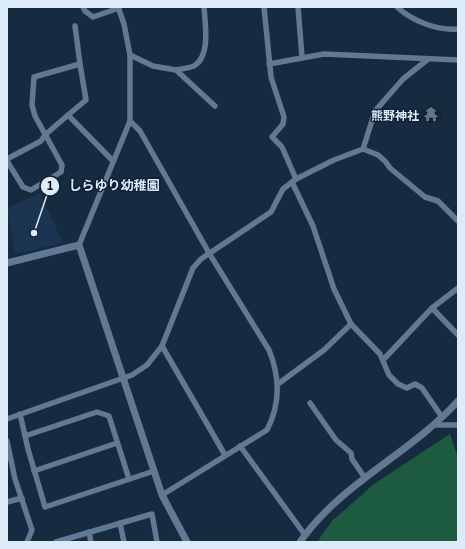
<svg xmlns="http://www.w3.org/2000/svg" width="465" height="549" font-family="Georgia,'Noto Sans JP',serif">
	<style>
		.built { fill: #1b3550 }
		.green { fill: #1c5b40 }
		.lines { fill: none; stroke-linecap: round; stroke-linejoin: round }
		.minor { stroke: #627993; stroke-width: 5.5 }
		.tertiary { stroke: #627993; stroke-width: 7 }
		.labels { text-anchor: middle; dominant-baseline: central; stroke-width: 3; stroke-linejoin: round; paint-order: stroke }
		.poi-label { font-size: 12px; font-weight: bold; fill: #ddeaf8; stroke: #0d2136; text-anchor: end }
		.leader { fill: none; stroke: #ddeaf8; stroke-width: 1.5 }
		.callout-dot { fill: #ddeaf8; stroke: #0d2136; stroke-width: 1.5 }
		.mark-label { font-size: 12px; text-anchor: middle; font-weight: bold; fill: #111 }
		.callout-label { font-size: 13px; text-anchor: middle; font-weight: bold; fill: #ddeaf8; stroke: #0d2136; stroke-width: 3; stroke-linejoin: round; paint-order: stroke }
	</style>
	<rect width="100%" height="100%" fill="#162b40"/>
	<polygon class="built" points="40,193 63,243 15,254 7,208"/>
	<polygon class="green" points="450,434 458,458 458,542 317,542 332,521 374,484"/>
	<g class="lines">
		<g class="minor">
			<polyline points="83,7 85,11 93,17 119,8"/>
			<polyline points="264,7 271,77 284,117 283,124 272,137 282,147 296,179"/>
			<polyline points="298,7 302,57"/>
			<path d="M397 7C412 21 438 31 458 29"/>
			<polyline points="75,26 80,64"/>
			<polyline points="130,55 153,66 176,70 215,106"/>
			<polyline points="269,64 324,54 458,60"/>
			<path d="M176 70C181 69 189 68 194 66 211 56 205 23 204 7"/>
			<path d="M130 121 140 131 209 253 269 350C280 377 281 403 267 430L162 495"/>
			<polyline points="363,149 375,111 403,79 427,60"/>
			<polyline points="7,159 41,141 45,135 68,115"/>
			<polyline points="7,161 23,187 31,190 61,172 62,165 35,116 32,105 34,77 80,64 86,100 68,115 113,161"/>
			<polyline points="292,182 313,226 334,289 351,324"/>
			<polyline points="79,245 130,121 130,55 124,24 118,7"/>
			<polyline points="432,308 458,335"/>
			<polyline points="162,346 225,455"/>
			<polyline points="384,359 432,308 458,288"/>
			<polyline points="278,384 324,350 351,324 380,354 389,375 398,384 407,388 415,384 422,388 442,417"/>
			<polyline points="310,403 336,440 351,453 352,459 365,478"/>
			<polyline points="20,414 28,449 45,507 154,471"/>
			<polyline points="7,419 132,375 147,365 162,346 193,268 201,259 271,212 283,189 296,179 334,160 363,149 378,155 385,161 390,168 425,197 438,201 458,221"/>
			<polyline points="435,425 458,425"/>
			<polyline points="25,436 97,412 109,416 129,479"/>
			<polyline points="7,441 15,479 32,530 27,542"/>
			<polyline points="240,446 305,535"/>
			<polyline points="34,471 117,443"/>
			<polyline points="7,502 22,498"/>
			<polyline points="120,523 124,542"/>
			<polyline points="89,532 91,542"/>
			<polyline points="56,542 152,514 157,542"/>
		</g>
		<g class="tertiary">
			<polyline points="7,263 79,245 162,495 187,542"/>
			<path d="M300 542C341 483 410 454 458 401"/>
		</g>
	</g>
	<defs>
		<symbol id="temple-bare" viewBox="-9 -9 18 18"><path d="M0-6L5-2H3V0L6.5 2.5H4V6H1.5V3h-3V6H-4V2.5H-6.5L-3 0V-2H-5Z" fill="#6b7280" stroke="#0d2136" stroke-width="2.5" paint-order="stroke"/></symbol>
	</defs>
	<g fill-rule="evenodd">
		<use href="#temple-bare" x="420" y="103" width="22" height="22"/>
	</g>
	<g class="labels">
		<g class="poi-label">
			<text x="419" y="114">熊野神社</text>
		</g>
	</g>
	<path class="leader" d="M34 233L50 186"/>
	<g class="callout-dot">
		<circle cx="34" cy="233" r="4"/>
		<circle cx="50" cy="186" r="10"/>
	</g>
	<g class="mark-label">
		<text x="50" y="190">1</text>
	</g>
	<g class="callout-label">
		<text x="114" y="190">しらゆり幼稚園</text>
	</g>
	<rect width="465" height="549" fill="none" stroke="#ddeaf8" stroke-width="16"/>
</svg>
